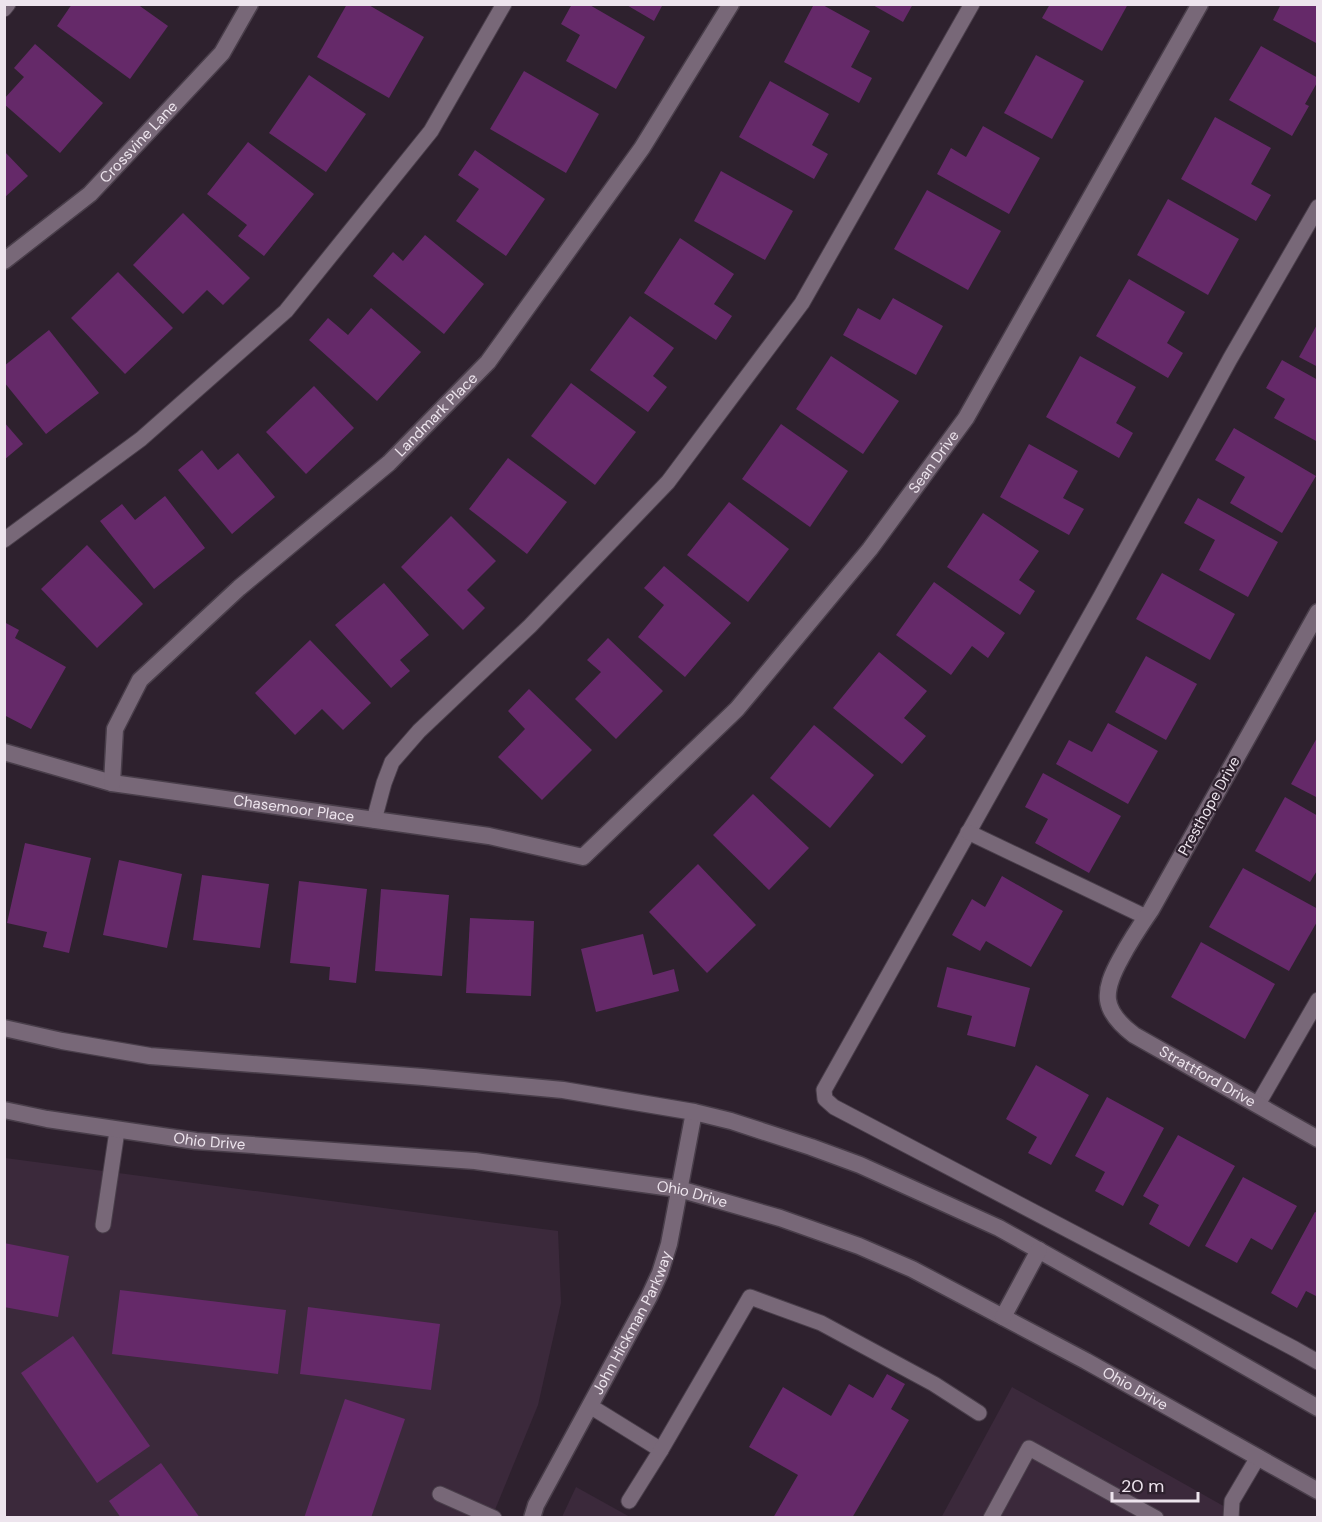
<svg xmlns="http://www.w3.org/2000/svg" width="1322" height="1522" font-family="'DM Sans',sans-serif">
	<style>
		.built { fill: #3b293b }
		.building { fill: #652969 }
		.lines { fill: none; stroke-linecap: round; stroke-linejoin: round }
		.service-casing { stroke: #493e4a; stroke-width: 17 }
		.minor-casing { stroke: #493e4a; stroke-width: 19 }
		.tertiary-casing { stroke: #493e4a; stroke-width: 19 }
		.secondary-casing { stroke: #493e4a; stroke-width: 19 }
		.service { stroke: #786878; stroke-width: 15 }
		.minor { stroke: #786878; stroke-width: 16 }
		.tertiary { stroke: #786878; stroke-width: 16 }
		.secondary { stroke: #786878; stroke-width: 16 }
		.labels { text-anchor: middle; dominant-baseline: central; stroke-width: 4.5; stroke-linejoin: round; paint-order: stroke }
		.street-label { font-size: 15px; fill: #ede4ed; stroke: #2e212e }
	</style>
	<rect width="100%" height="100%" fill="#2e212e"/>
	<g class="built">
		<polygon points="5,1158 558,1231 561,1303 538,1405 492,1517 5,1518"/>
		<polygon points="1012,1387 1243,1517 941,1518"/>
		<polygon points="576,1487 630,1517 562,1517"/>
	</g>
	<g class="building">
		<polygon points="72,4 137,4 168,26 130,79 57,26"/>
		<polygon points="347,4 367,4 424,37 389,98 317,57"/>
		<polygon points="572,4 588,4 645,37 616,89 566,61 580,35 561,24"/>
		<polygon points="625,4 663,4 654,21"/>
		<polygon points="814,4 821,4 870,31 851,67 872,78 859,103 784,62"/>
		<polygon points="871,4 913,4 903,22"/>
		<polygon points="1050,4 1128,4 1102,51 1042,18"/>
		<polygon points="1281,4 1318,4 1318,44 1273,20"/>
		<polygon points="35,44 103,103 60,153 4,104 4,99 24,77 14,68"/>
		<polygon points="1261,46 1318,78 1318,81 1305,104 1309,106 1292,136 1229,100"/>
		<polygon points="1036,55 1084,81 1052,139 1004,113"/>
		<polygon points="524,71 599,114 566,173 490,129"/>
		<polygon points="309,75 366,114 326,172 269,133"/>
		<polygon points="770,81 829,114 812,145 828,154 814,179 739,137"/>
		<polygon points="1215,117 1271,148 1251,184 1271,195 1256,221 1181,179"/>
		<polygon points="983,126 1040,158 1009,214 937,174 951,148 966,157"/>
		<polygon points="248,142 314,194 264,256 238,236 247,225 207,194"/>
		<polygon points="475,150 545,199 506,256 456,221 479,189 458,175"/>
		<polygon points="4,151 28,176 4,198"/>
		<polygon points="721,171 793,211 765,260 694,221"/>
		<polygon points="927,190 1001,231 968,290 894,249"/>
		<polygon points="1168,199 1239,239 1208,295 1137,255"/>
		<polygon points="183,213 250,278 223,305 207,290 183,314 133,265"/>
		<polygon points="425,235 484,284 444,334 373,276 393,252 403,261"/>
		<polygon points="680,238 734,274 714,304 732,316 716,340 644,293"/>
		<polygon points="118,272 173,328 125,374 71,318"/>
		<polygon points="1129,279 1185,312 1167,343 1183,353 1168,378 1096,336"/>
		<polygon points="893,298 943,326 916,375 843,335 858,308 880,320"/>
		<polygon points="371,308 421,352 377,401 309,340 328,318 348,335"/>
		<polygon points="630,316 674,348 653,376 667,387 648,412 590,370"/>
		<polygon points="1318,323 1318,367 1299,357"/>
		<polygon points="49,330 99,393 46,434 4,382 4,366"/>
		<polygon points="831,356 899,401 863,454 796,409"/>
		<polygon points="1080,356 1136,387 1116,423 1133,433 1119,458 1046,417"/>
		<polygon points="1282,360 1318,380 1318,442 1274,418 1285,399 1266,388"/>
		<polygon points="571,383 636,432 595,485 531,436"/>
		<polygon points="314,386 354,428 306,474 266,432"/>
		<polygon points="4,422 23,444 4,460"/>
		<polygon points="781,424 848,471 810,527 742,479"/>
		<polygon points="1234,428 1316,476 1282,533 1230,503 1245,477 1215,460"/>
		<polygon points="1029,444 1078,471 1063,498 1084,509 1069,535 1000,497"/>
		<polygon points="202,450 218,470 238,453 275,497 232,534 178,470"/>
		<polygon points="508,458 567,502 527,554 469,509"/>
		<polygon points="165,496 205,548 154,589 100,521 122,504 135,520"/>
		<polygon points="1198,498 1278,542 1248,597 1199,570 1215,540 1184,523"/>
		<polygon points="729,502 789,549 748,602 687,555"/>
		<polygon points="983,513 1039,551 1019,580 1035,591 1020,615 947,567"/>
		<polygon points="451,516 496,561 467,590 485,608 463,630 401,567"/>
		<polygon points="87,545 143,604 97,648 41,589"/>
		<polygon points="664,566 731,623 685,677 638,637 664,605 644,588"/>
		<polygon points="1162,573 1235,614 1210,660 1136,619"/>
		<polygon points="934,582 1005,633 988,658 972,646 951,675 896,635"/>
		<polygon points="384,583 429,635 400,660 410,671 391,688 335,625"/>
		<polygon points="4,622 19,630 15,638 66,667 31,729 4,715"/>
		<polygon points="608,638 663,691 616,739 575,699 601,672 587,660"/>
		<polygon points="310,640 371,703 343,730 322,709 295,735 255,693"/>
		<polygon points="879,652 927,691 904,718 926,736 902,764 833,708"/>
		<polygon points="1146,656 1197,684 1166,740 1115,712"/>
		<polygon points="529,689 592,750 542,800 498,757 525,729 508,711"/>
		<polygon points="1108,723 1158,751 1128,804 1056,764 1069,740 1092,752"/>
		<polygon points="814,725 874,775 830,828 770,778"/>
		<polygon points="1318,736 1318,798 1291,784"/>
		<polygon points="1043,773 1121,816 1089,873 1035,843 1048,819 1025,807"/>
		<polygon points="753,794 809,848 769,890 713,835"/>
		<polygon points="1285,797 1318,816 1318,869 1310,882 1255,851"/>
		<polygon points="25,843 91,858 69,953 43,947 47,932 7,923"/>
		<polygon points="119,860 182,874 167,948 103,935"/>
		<polygon points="698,864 756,925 707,973 649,912"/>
		<polygon points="1243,868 1318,909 1318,920 1289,971 1209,927"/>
		<polygon points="202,875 269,884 260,948 193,940"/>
		<polygon points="1002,876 1063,911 1031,967 986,941 980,951 952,935 972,899 985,907"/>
		<polygon points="299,881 367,889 356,983 329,980 330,967 290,963"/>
		<polygon points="381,889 449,895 442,976 375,971"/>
		<polygon points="470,918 534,921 531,996 466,993"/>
		<polygon points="643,934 653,975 674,969 679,991 596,1012 581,949"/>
		<polygon points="1201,942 1275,984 1245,1039 1171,997"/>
		<polygon points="947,967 1030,988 1015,1047 967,1035 972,1016 937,1007"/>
		<polygon points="1036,1065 1089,1095 1051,1165 1028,1153 1037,1137 1006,1119"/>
		<polygon points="1107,1097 1164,1128 1123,1206 1095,1191 1105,1172 1075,1156"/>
		<polygon points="1178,1135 1235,1166 1189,1247 1149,1224 1159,1205 1143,1196"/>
		<polygon points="1243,1177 1297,1206 1272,1250 1251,1238 1237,1263 1205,1246"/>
		<polygon points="1315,1212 1318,1213 1318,1297 1306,1291 1297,1308 1271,1293"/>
		<polygon points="4,1243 69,1256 58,1317 4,1307"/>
		<polygon points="120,1290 286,1310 278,1374 112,1354"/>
		<polygon points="308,1307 440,1324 431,1390 300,1374"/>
		<polygon points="73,1336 150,1446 97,1483 21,1373"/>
		<polygon points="887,1374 905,1384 891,1409 909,1420 852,1518 773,1518 798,1475 749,1447 783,1387 831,1416 849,1384 873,1398"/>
		<polygon points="345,1399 405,1419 371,1518 304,1518"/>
		<polygon points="161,1463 200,1518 121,1518 109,1501"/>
	</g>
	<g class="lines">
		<defs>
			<g id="service">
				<polyline points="4,9 8,4"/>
				<polyline points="1318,207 1230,359 1101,596 824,1090 825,1099 834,1107 1295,1349 1318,1362"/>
				<polyline points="4,540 141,439 286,311 431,131 504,4"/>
				<polyline points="374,820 384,783 392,762 419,731 530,626 668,482 802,303 972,4"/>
				<polyline points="968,832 1146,917"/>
				<polyline points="1258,1104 1318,1000"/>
				<polyline points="103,1225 117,1131"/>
				<polyline points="590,1406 661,1450"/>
				<polyline points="440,1494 494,1518"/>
				<polyline points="629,1501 661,1450 750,1297 821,1323 934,1384 979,1413"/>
				<polyline points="991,1518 1029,1448 1156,1518"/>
				<polyline points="1231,1518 1232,1501 1258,1457"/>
			</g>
			<g id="minor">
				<path id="s1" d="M4 261 90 194 222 53 250 4"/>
				<path id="s2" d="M1318 612 1151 910C1140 926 1130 941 1121 958 1102 992 1101 1010 1134 1035L1318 1139"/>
				<path id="s3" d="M4 752 112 783 489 836 583 857 737 709 870 549 966 418 1200 4"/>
				<path id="s4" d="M112 783 115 729 140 680 239 588 389 463 488 362 642 148 731 4"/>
			</g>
			<g id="tertiary">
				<path id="s5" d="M532 1518 536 1505 649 1297 660 1273 669 1244 694 1112"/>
			</g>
			<g id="secondary">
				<polyline points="4,1028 62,1041 150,1056 423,1077 563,1090 694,1112 731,1121 811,1147 860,1165 999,1228 1192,1336 1318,1408"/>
				<path id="s6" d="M4 1110 47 1119 196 1141 475 1161 679 1189 780 1218 859 1246 912 1269 1086 1361 1318 1491"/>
				<polyline points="1003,1317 1039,1250"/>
			</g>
		</defs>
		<use href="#service" class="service-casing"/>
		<use href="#minor" class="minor-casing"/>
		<use href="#tertiary" class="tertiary-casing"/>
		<use href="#secondary" class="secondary-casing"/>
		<use href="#service" class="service"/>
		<use href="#minor" class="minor"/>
		<use href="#tertiary" class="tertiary"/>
		<use href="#secondary" class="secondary"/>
	</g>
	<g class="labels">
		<g class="street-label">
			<text stroke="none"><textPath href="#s1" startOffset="180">Crossvine Lane</textPath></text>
			<text stroke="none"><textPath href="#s4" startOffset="507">Landmark Place</textPath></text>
			<text stroke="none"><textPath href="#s3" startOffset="1119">Sean Drive</textPath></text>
			<text transform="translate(1209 806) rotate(-61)">Presthope Drive</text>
			<text stroke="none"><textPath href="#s3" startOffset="296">Chasemoor Place</textPath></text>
			<text stroke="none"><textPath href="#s2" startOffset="572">Strattford Drive</textPath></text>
			<text stroke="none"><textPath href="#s6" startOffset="208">Ohio Drive</textPath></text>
			<text stroke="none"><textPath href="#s6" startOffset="694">Ohio Drive</textPath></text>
			<text stroke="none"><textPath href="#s5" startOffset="220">John Hickman Parkway</textPath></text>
			<text stroke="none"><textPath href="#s6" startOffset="1180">Ohio Drive</textPath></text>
		</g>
	</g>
	<rect width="1322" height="1522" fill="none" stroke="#ede4ed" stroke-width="12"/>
	<path d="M1112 1492v9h86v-9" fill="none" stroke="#ede4ed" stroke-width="3"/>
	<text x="1121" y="1492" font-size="18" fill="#ede4ed" stroke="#2e212e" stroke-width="4.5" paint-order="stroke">20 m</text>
</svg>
